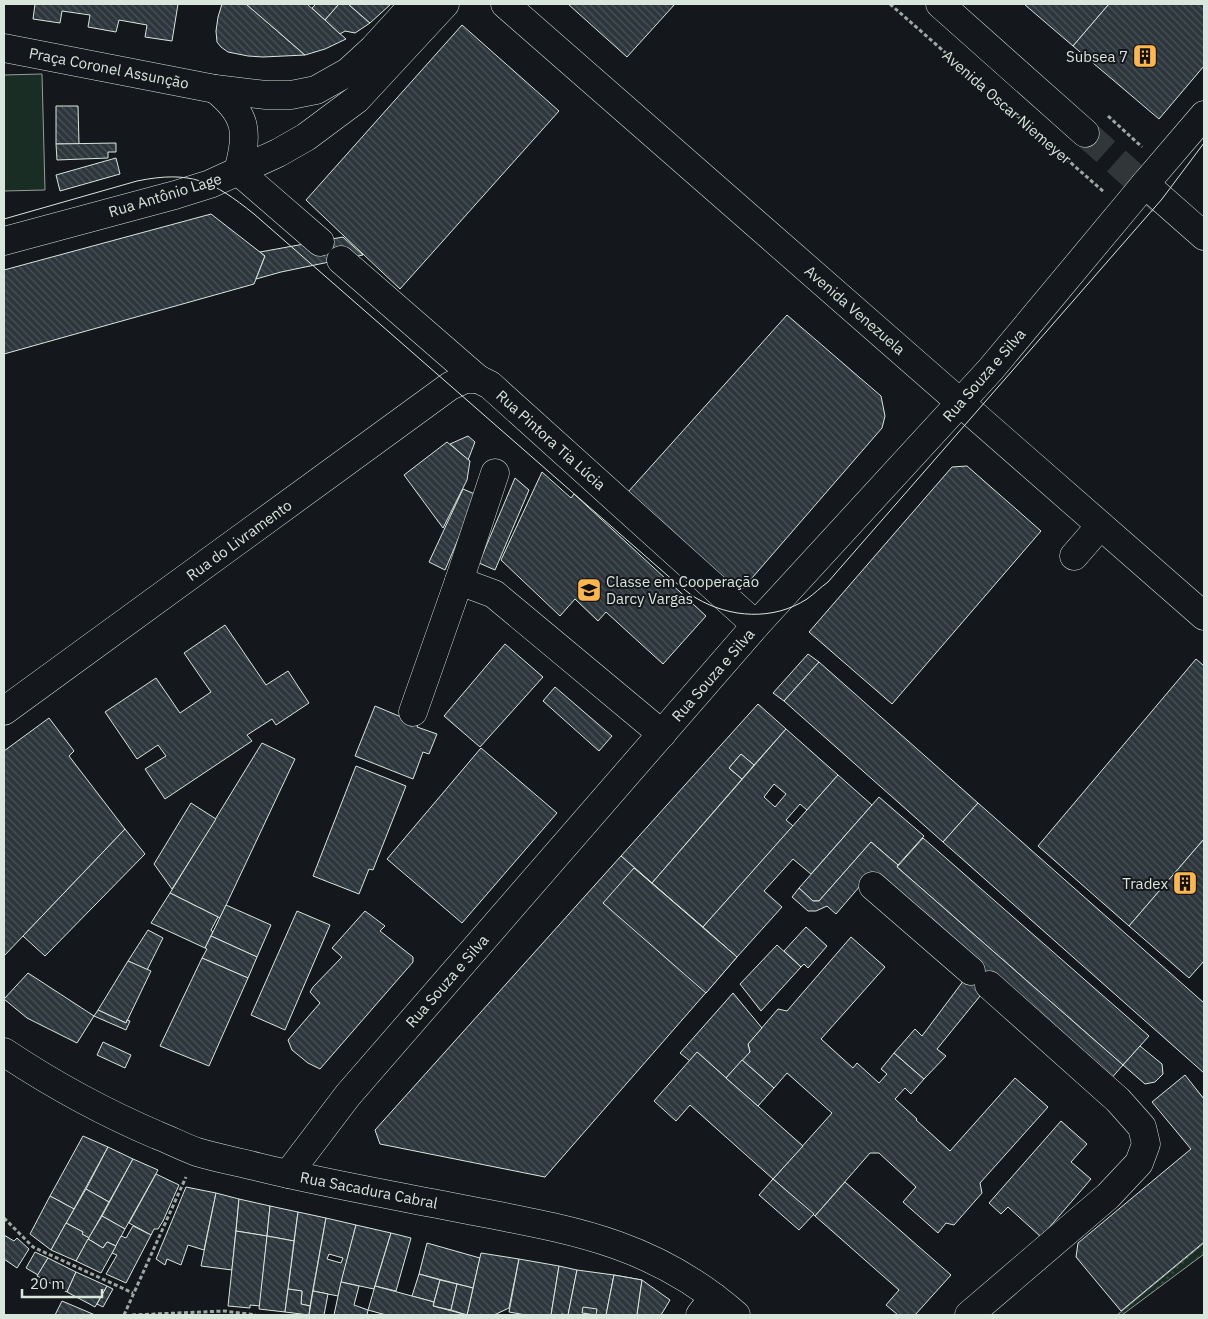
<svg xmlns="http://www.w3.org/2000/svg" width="1208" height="1319" font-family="'IBM Plex Sans',sans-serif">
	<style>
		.grass { fill: #1a2d24; stroke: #939e99 }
		.park { fill: url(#park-dots); stroke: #939e99 }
		.building { fill: url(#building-back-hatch); stroke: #d8e6dc; fill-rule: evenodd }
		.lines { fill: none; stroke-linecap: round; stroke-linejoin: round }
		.major-tunnel { stroke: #313739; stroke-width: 28; stroke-dasharray: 28 14; stroke-linecap: butt }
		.minor-casing { stroke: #d8e6dc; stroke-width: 29 }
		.major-casing { stroke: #d8e6dc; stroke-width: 29 }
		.path { stroke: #9da8a2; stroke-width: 3; stroke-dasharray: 4 2.5; stroke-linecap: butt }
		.minor { stroke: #14181c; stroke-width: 28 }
		.major { stroke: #14181c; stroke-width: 28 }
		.tram { stroke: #d8e6dc; stroke-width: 1 }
		.labels { text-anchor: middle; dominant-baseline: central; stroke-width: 4; stroke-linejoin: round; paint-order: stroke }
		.poi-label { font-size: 15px; fill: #d8e6dc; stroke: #14181c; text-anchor: end }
		.street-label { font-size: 15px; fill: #d8e6dc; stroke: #14181c }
	</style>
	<defs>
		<pattern id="park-dots" width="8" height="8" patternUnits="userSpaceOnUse" patternTransform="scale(1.25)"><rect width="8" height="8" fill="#1a2d24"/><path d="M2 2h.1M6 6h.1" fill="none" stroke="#3b4b43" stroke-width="1.8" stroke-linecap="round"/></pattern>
		<pattern id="building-back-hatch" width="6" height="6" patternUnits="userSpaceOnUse" patternTransform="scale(1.25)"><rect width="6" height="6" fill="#2c363c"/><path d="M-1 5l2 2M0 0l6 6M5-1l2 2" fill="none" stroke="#4a5358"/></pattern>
	</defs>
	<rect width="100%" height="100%" fill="#14181c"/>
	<polygon class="grass" points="42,74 45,190 4,191 4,75"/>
	<polygon class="park" points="1204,1243 1204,1254 1122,1315 1117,1315"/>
	<g class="building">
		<polygon points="35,4 178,4 172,41 145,37 147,25 119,20 116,32 88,27 90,15 62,11 60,23 33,19"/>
		<polygon points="222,4 246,4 305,55 263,57 248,56 228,52 221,47 217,42 216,31 218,17"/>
		<polygon points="246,4 307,4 346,39 325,49 305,55"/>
		<polygon points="316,4 339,4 325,20 312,8"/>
		<polygon points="339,4 348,4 370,23 355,33 345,31 340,34 325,20"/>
		<polygon points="348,4 391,4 370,23"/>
		<polygon points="568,4 675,4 627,57"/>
		<polygon points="1024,4 1109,4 1073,46"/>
		<polygon points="1109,4 1204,4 1204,66 1159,119 1073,46"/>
		<polygon points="462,25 559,111 400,289 306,200"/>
		<polygon points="56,106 78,106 79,144 56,144"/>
		<polygon points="116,143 116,152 108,152 108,158 57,160 56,144"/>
		<polygon points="116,158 120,174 60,191 56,175"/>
		<polygon points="211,214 265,256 254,284 4,354 4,270"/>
		<polygon points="343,237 363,255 281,272 256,279 265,256 260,252"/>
		<polygon points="787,315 881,396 885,416 882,428 739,593 628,492"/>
		<polygon points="468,436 475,442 468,460 450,444"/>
		<polygon points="447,442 470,461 467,480 443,528 404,475"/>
		<polygon points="967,466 1041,531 892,704 809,632 952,467"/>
		<polygon points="542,472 571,498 574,494 706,616 663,664 606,612 598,621 575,599 560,616 501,560"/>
		<polygon points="515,478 529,490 495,570 479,563"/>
		<polygon points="463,489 477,495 445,570 429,562"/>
		<polygon points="225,625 266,685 288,671 309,703 276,725 272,719 247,735 252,741 165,799 145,769 166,756 158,745 137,759 105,712 156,678 180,713 211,692 184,653"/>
		<polygon points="505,644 543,677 480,747 444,716"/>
		<polygon points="808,654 819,662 784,701 773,693"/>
		<polygon points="1196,659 1204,666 1204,839 1129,926 1038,846"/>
		<polygon points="819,662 978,803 943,842 784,701"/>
		<polygon points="555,687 612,736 599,751 543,701"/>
		<polygon points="758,704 786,729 754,765 741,754 729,768 742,779 652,883 621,856"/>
		<polygon points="375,706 418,724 417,727 437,734 429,754 423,752 413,779 355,756"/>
		<polygon points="49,718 74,751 69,756 125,829 4,956 4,751"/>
		<path d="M786 729 838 775 807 810 800 804 786 820 793 826 703 927 652 883ZM774 784 786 794 775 807 764 797Z"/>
		<polygon points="262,743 295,759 220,918 170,893"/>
		<polygon points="481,748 557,813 462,923 387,859"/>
		<polygon points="741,754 754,765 742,779 729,768"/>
		<polygon points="356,766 406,786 373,870 369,869 359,894 313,876"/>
		<polygon points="838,775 872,805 811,874 793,859 764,891 782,907 737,957 703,927"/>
		<polygon points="879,797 924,836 898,865 871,842 819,901 813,901 799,888"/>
		<polygon points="191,803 216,819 172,889 154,864"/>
		<polygon points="978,803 1204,1003 1204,1073 943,842"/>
		<polygon points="125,829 145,854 45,956 23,936"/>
		<polygon points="923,838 1149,1036 1123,1065 897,867"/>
		<polygon points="1204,839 1204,961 1189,978 1129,926"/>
		<polygon points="871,842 898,865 897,867 1123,1065 1109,1081 872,872 836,914 827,906 816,911 808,911 792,897 799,888 813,901 819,901"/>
		<polygon points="621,856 737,957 545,1177 380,1144 375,1130"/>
		<polygon points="634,868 737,957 706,993 603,903"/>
		<polygon points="170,893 218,917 211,930 213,932 205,948 151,923"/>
		<polygon points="226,905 271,925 257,957 211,936"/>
		<polygon points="297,911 330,925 285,1030 251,1015"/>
		<polygon points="365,911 385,926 380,931 413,957 413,962 320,1069 308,1063 292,1050 288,1040 320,1003 310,992 313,987 342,957 332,948"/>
		<polygon points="806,927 827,946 808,968 804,964 801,967 784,951"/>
		<polygon points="148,930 163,938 147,970 128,961"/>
		<polygon points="211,936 257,957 248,978 202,958 207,949 205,948"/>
		<polygon points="851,937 885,967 821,1039 853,1068 857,1063 879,1083 887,1074 881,1069 894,1053 924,1079 911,1094 905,1088 895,1099 917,1119 916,1120 950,1151 1015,1078 1048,1107 980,1183 982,1193 954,1225 946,1223 938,1233 903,1202 916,1187 879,1153 870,1153 815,1216 773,1179 832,1113 787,1073 774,1088 742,1060 750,1052 748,1044 778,1009 787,1011"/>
		<polygon points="777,945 801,967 761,1011 740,984"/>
		<polygon points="202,958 248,978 209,1066 160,1046"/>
		<polygon points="128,961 151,971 126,1023 98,1010"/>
		<polygon points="976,964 987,974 989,985 937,1049 946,1056 924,1079 894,1053 915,1029 922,1036"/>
		<polygon points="28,973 94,1016 77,1043 27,1018 4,999"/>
		<polygon points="733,993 762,1028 748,1044 750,1052 726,1078 697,1052 690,1061 680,1053"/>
		<polygon points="98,1010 126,1023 127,1020 130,1021 126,1030 94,1016"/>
		<polygon points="103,1042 131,1055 125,1068 97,1055"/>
		<polygon points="1140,1046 1162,1064 1163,1074 1155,1082 1145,1084 1123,1065"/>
		<polygon points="697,1052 803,1146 773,1179 690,1105 676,1121 654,1101"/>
		<polygon points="742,1060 774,1088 758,1106 726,1078"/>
		<polygon points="1185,1075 1204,1099 1204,1242 1121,1311 1076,1257 1078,1243 1191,1149 1152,1102"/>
		<polygon points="1061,1121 1087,1144 1071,1162 1091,1179 1041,1237 1008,1207 1001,1214 989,1203"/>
		<polygon points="83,1136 108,1147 74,1209 50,1196"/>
		<polygon points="108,1147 133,1159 109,1202 86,1189"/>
		<polygon points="133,1159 158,1170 125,1229 102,1216"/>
		<polygon points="156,1174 179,1185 163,1221 158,1229 154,1229 151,1235 129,1223"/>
		<polygon points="773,1179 814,1214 799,1230 759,1195"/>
		<polygon points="845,1182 951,1275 915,1315 898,1315 886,1305 899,1290 815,1216"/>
		<polygon points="186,1187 216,1193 204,1250 188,1245 181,1265 167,1259 165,1265 156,1259"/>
		<polygon points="86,1189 109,1202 89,1238 82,1234 83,1232 66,1223"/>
		<polygon points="216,1193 239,1199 232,1270 201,1266"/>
		<polygon points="50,1196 74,1209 51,1250 30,1234"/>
		<polygon points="239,1199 270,1206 267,1236 236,1231"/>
		<polygon points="270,1206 298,1212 294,1241 267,1236"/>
		<polygon points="298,1212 326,1218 310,1306 301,1304 302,1291 288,1289"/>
		<polygon points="102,1216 125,1229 116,1246 107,1242 103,1248 88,1239"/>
		<path d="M326 1218 356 1225 338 1296 313 1291ZM329 1254 343 1258 341 1263 327 1259Z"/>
		<polygon points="66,1223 83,1232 82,1234 89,1238 76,1261 51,1250"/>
		<polygon points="356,1225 391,1233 374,1289 341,1282"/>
		<polygon points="133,1226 151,1235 126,1283 106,1274 117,1255 112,1253 121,1236 126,1238"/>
		<polygon points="236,1231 267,1236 260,1306 250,1305 250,1308 228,1306"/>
		<polygon points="391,1233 411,1238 396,1291 375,1286"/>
		<polygon points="4,1235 14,1241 17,1238 29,1249 17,1268 4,1259"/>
		<polygon points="267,1236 294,1241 285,1312 259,1309"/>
		<polygon points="88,1239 103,1248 107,1242 116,1246 101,1273 76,1261"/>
		<polygon points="427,1243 480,1258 473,1288 419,1274"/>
		<polygon points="35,1252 48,1258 38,1275 26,1268"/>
		<polygon points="481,1253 519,1259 509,1308 494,1315 467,1315"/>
		<polygon points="48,1258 76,1272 67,1292 37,1276"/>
		<polygon points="519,1259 559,1266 551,1315 526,1315 509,1312"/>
		<polygon points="559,1266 577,1270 568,1315 561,1314 561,1315 551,1315"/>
		<polygon points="577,1270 614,1275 606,1315 568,1315"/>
		<polygon points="76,1272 107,1286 95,1307 67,1292"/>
		<polygon points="419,1274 440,1280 434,1302 412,1296"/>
		<polygon points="614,1275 642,1280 639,1302 610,1296"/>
		<polygon points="614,1275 642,1280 637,1315 606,1315"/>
		<polygon points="440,1280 457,1284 451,1310 433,1306"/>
		<polygon points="642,1280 670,1300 661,1315 637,1315"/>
		<polygon points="341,1282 359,1286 354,1305 368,1310 367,1315 334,1315"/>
		<polygon points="457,1284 473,1288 467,1315 451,1310"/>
		<polygon points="107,1286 113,1289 103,1307 97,1304"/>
		<polygon points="375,1286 434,1302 433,1306 467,1315 386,1315 368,1310"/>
		<polygon points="288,1289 302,1291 301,1304 310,1306 309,1315 285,1312"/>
		<polygon points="313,1291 328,1294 324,1315 309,1315"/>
		<polygon points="62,1301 88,1312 95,1315 55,1315"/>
		<polygon points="583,1307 597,1309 596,1315 582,1313"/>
	</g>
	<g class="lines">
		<polyline class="major-tunnel" points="1085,133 1162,202"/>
		<defs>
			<g id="minor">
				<polyline points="4,48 215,89 266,95 291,95 316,90 348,72 373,49 414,4"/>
				<path d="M215 89C247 114 249 133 238 171"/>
				<polyline points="238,171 320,242"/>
				<polyline points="1145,184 1204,236"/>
				<polyline points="4,241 175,195 210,184 278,153 306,137 357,99 445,4"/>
				<polyline points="341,260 478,379 490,385 756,625"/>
				<polyline points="1074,556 1100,526"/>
				<polyline points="459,581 495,473"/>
				<polyline points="4,711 450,386 465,379 478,379"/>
				<polyline points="413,712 459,581 494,594 662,734"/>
				<polyline points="873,886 971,971"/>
				<path d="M4 1052C52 1084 103 1112 157 1135 170 1140 183 1147 197 1152 217 1158 238 1162 258 1167 327 1184 398 1196 468 1210 571 1230 653 1242 736 1315"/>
				<polyline points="288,1174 348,1095 756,625 991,369 1145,184 1204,115"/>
				<polyline points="700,1315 714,1297"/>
				<polyline points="969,1315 1108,1196 1139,1163 1146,1144 1142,1127 1118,1100 989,985"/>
			</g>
			<g id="major">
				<polyline points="505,4 1204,616"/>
				<polyline points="940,4 1085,133"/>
			</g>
		</defs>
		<use href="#minor" class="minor-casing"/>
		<use href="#major" class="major-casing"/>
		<g class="path">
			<polyline points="890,4 1104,192"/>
			<polyline points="1108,116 1142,147"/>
			<polyline points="4,1218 33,1247 133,1293"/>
			<polyline points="124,1315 186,1177"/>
			<polyline points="132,1315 224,1311 256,1315"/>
		</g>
		<use href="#minor" class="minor"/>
		<use href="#major" class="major"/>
		<path class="tram" d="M4 219 137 181C191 170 213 181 254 214L675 582C682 587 689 594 696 598 730 618 773 621 807 599 814 594 821 587 828 582L1162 199 1204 143"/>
	</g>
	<defs>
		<symbol id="building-square" viewBox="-11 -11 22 22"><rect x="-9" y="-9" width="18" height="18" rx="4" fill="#ffb74d" stroke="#14181c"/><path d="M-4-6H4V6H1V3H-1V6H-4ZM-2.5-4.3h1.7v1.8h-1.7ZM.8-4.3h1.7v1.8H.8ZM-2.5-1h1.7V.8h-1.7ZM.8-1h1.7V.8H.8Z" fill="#111"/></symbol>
		<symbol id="school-square" viewBox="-11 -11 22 22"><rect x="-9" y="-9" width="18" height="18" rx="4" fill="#ffb74d" stroke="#14181c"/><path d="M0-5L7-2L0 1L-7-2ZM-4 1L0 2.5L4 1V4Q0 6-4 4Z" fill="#111"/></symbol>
	</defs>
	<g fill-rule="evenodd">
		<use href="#building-square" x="1131" y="42" width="28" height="28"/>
		<use href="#school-square" x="575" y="576" width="28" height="28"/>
		<use href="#building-square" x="1171" y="869" width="28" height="28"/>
	</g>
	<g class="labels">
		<g class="poi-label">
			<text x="1128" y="56">Subsea 7</text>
			<text x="606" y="581" text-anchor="start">Classe em Cooperação<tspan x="606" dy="17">Darcy Vargas</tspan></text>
			<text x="1168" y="883">Tradex</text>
		</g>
		<g class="street-label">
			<text transform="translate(109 68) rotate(11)">Praça Coronel Assunção</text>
			<text transform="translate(1007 107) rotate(41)">Avenida Oscar Niemeyer</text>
			<text transform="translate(165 195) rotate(-17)">Rua Antônio Lage</text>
			<text transform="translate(855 310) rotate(41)">Avenida Venezuela</text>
			<text transform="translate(984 375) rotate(-49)">Rua Souza e Silva</text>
			<text transform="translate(551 440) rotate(42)">Rua Pintora Tia Lúcia</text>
			<text transform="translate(239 540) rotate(-36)">Rua do Livramento</text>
			<text transform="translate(713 675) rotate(-49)">Rua Souza e Silva</text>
			<text transform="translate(447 981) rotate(-49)">Rua Souza e Silva</text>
			<text transform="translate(369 1190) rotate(11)">Rua Sacadura Cabral</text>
		</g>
	</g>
	<rect width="1208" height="1319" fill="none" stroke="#d8e6dc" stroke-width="10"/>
	<path d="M22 1289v8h80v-8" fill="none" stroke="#d8e6dc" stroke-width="2.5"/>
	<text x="30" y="1289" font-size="15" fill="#d8e6dc" stroke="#14181c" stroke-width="4" paint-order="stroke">20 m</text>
</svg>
